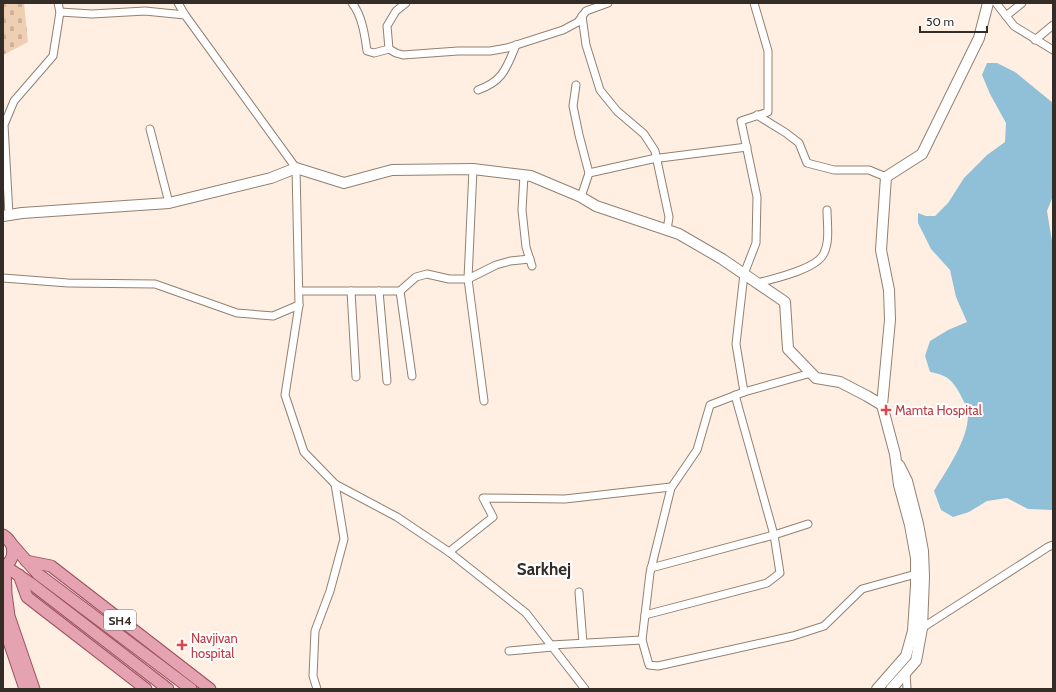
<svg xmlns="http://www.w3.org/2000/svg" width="1056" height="692" font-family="Cabin,sans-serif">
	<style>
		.cemetery { fill: url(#cemetery-stones) }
		.water { fill: #8fc0d8 }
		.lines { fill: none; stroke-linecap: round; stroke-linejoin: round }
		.street-casing { stroke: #928171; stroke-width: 9 }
		.secondary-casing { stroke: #928171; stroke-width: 12 }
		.primary-casing { stroke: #9c515f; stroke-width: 13 }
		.street { stroke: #fff; stroke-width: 7 }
		.secondary { stroke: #fff; stroke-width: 10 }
		.primary { stroke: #e5a2b1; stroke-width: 11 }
		.health-dot { fill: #e0444e; stroke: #fff; stroke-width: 1.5 }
		.labels { text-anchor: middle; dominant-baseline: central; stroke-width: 4; stroke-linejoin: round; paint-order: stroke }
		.shield { fill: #fff; stroke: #716c68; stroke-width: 1 }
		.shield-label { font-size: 12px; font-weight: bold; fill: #342d27 }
		.health-label { font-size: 13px; fill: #be3a42; stroke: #fff; text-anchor: start }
		.district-label { font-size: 17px; font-weight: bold; fill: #342d27; stroke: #fff }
	</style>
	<defs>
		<pattern id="cemetery-stones" width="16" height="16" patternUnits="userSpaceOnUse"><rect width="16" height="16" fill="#eecfb2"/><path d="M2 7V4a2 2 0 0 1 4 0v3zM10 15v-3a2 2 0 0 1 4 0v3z" fill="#cdb299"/></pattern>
	</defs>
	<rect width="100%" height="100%" fill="#ffefe2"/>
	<polygon class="cemetery" points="3,3 24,3 28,42 3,55"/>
	<path class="water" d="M987 63H997L1015 72 1053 103V196L1047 211 1053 247V510L1028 509 1007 498 987 501 969 512 953 517 941 510 934 491C947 469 969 439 968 413 968 407 962 399 960 394 952 379 946 375 930 372L925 356 930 341 948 330 967 322 956 297 950 270 931 249 918 223V213L926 216H935L948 203 964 178 987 155 1005 142 1006 123 990 94 982 75Z"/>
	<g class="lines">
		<defs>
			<g id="street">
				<polyline points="58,3 60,12 92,14 145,11 185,15 296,168 299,305 285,395 304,452 335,484 397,517 449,552 526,613 585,689"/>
				<polyline points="178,3 185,15"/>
				<path d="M352 3C362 15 365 36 367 51L374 53 389 49 396 53 403 55 458 51H490L507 48 563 30 578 22 586 11 608 3"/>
				<polyline points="996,3 1014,26 1053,50"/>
				<polyline points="582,16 586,45 600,90 617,111 644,134 655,151 669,217 667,230"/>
				<polyline points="1006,16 1022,3"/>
				<polyline points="1035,40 1053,25"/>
				<polyline points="389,49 387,26 396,11 406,3"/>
				<polyline points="576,85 573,106 579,135 589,173 581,197"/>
				<path d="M478 90C503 81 506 69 516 45"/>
				<polyline points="757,115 786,133 799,143 807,163 834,170 869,170 886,177"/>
				<polyline points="150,129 169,203"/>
				<polyline points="473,169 468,279 484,401"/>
				<polyline points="589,173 652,159 747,147"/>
				<polyline points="524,175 522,210 526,247 532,266"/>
				<polyline points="9,215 4,125 14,101 53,56 60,12"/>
				<polyline points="3,278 68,283 155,284 237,313 273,316 299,305"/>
				<path d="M757 283C773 279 818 269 824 253 830 241 827 223 827 210"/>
				<polyline points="299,291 400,291 412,376"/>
				<polyline points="351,291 356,377"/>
				<polyline points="379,291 387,381"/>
				<polyline points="400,291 416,277 427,274 449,279 468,279 496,265 510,261 530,259"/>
				<polyline points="744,392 811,373"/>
				<polyline points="449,552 493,517 483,498 565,499 671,487"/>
				<polyline points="651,568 774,535 735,395"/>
				<polyline points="579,592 583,643"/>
				<polyline points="645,615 767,583 780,573 774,535 808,524"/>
				<polyline points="922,628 1048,547 1053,545"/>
				<polyline points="642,640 649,665 658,666 793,636 824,626 862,589 916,574"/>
				<polyline points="551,645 642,640 650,573 671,488 697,450 710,405 744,392 736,344 744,274 756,243 757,197 741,121 768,112 768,51 754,3"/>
				<polyline points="509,651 553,647"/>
				<polyline points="906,672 907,689"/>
				<polyline points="317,689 313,676 315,631 330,591 344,539 335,484"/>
			</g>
			<g id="secondary">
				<polyline points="3,216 22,213 169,203 271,178 296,168 344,183 392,170 473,169 531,176 581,197 596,206 679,234 722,259 785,302 788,349 816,378 840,382 867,396 882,405"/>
				<polyline points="877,689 906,656 913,631 916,585 916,558 910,525 899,485 895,454 882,405 890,320 889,290 881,250 886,177 922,154 979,38 988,3"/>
				<polyline points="891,689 916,661 922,628 924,577 923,551 918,524 907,481 899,465"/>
			</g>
			<g id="primary">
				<path d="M3 535C16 543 16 560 3 567"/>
				<polyline points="9,541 38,574 191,689"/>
				<polyline points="26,561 51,566 210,689"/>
				<polyline points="5,566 33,585 168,689"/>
				<polyline points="5,566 6,594 9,616 34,689"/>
				<polyline points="19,575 27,597 146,689"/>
				<polyline points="3,624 25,689"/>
			</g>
		</defs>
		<use href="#street" class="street-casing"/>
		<use href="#secondary" class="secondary-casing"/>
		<use href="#primary" class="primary-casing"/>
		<use href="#street" class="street"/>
		<use href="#secondary" class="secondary"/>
		<use href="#primary" class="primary"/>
	</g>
	<g class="health-dot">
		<path d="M884 404h4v4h4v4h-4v4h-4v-4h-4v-4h4z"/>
		<path d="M180 639h4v4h4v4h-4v4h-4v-4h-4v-4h4z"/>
	</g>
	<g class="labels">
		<rect class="shield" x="104" y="610" width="32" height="20" rx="3"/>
		<g class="shield-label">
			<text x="120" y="620">SH4</text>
		</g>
		<g class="health-label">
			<text x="895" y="410">Mamta Hospital</text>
			<text x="191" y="638">Navjivan<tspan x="191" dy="15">hospital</tspan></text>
		</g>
		<g class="district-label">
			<text x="544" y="569">Sarkhej</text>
		</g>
	</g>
	<rect width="1056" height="692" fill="none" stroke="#342d27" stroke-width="8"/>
	<path d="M920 26v6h67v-6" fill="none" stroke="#342d27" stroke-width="2"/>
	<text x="926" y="26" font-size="12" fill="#342d27" stroke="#ffffff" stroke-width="3" paint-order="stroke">50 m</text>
</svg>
